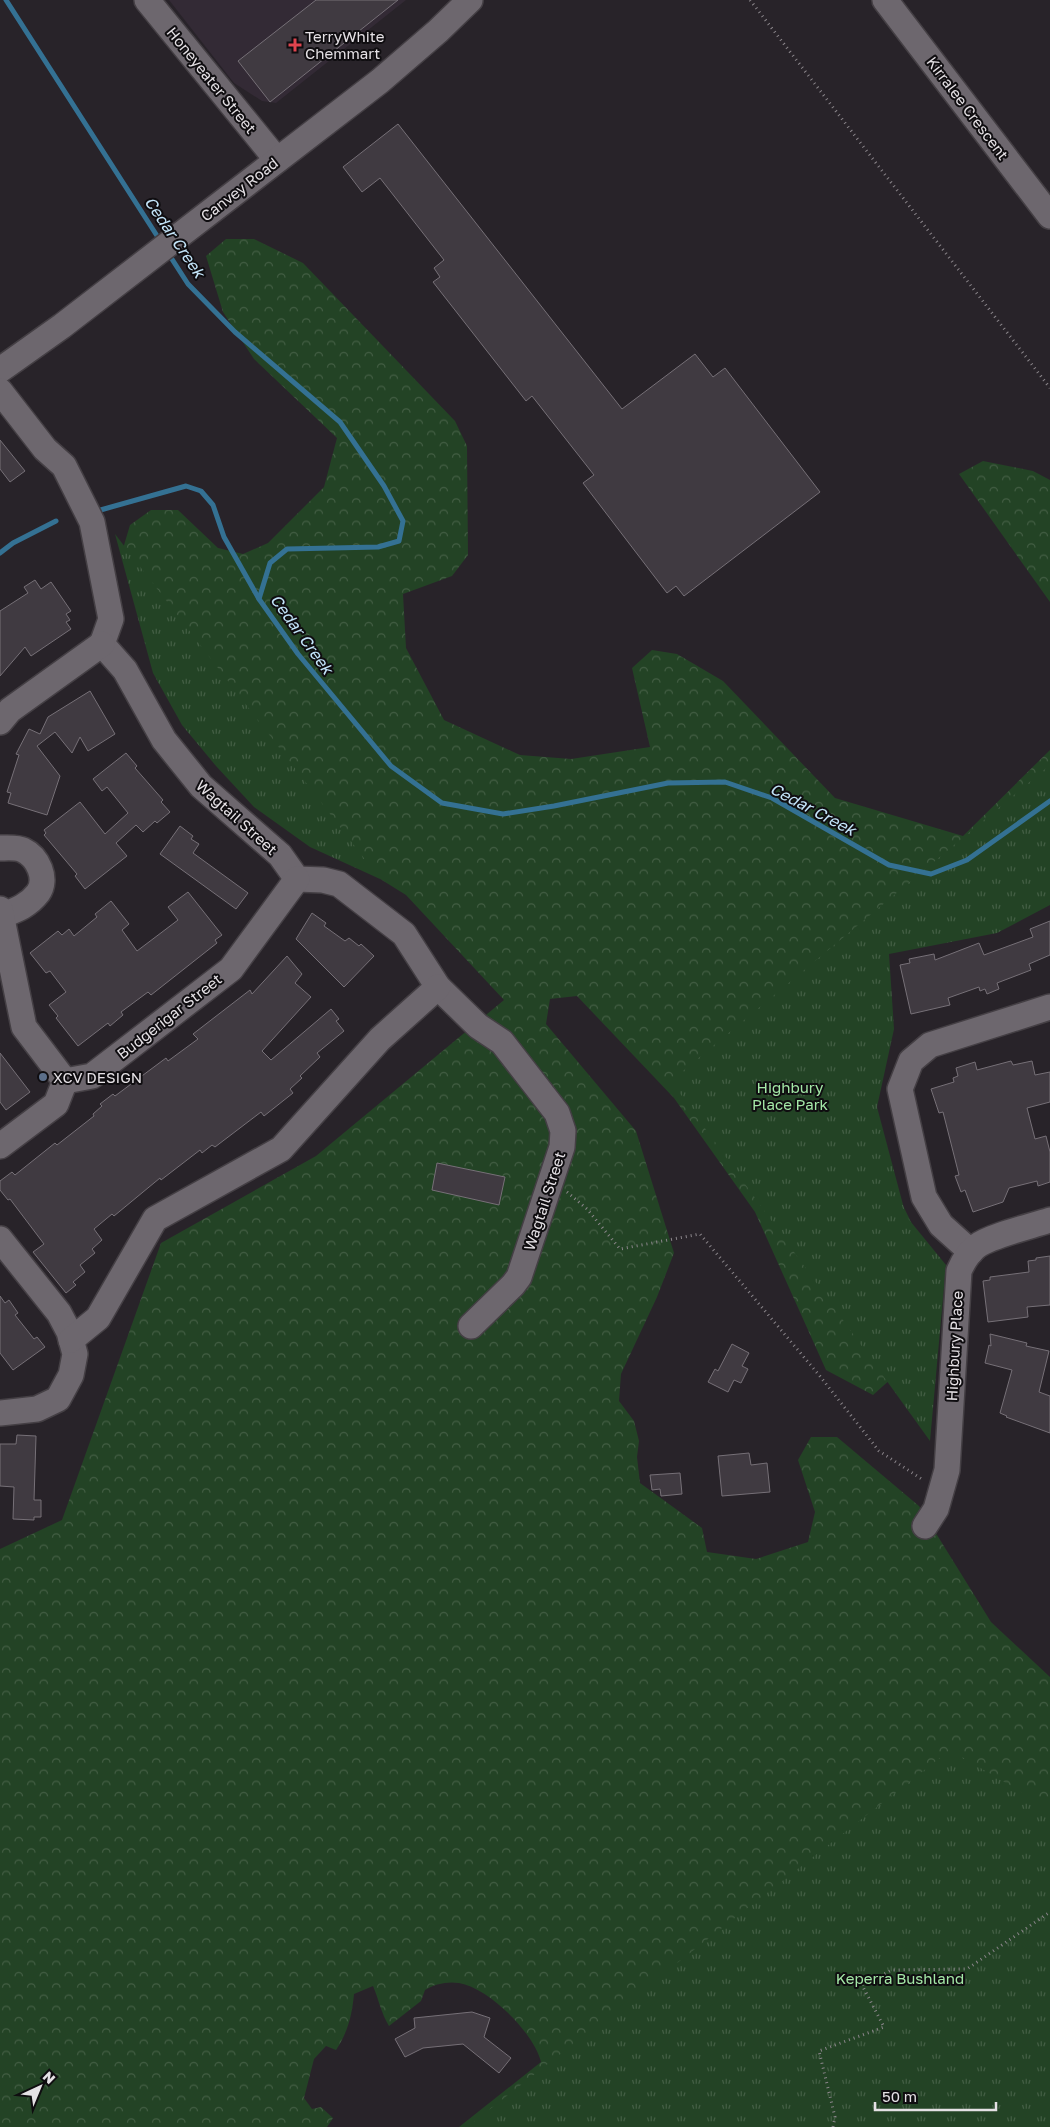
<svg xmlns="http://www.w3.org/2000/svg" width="1050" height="2127" font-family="'Golos Text',sans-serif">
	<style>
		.built { fill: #332a35 }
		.forest { fill: url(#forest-crowns) }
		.park { fill: url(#park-tufts) }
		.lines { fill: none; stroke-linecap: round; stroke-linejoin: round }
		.stream { stroke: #347193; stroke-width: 5 }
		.building { fill: #403a41; stroke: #767077 }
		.minor-casing { stroke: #443f44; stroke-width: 28 }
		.path { stroke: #8b868b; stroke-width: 3; stroke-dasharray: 1 4; stroke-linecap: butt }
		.minor { stroke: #6d676e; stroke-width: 25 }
		.health-dot { fill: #e0444e; stroke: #0f0d10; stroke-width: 2 }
		.service-dot { fill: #5c6f8a; stroke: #0f0d10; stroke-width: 2 }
		.labels { text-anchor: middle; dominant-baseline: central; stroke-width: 4; stroke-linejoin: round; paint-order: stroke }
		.poi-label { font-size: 15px; fill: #e5e1e5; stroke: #0f0d10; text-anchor: start }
		.street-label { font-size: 15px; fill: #e5e1e5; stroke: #0f0d10 }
		.park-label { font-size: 15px; fill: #a4e8a7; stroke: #0f0d10 }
		.water-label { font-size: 16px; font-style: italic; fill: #c3e4f9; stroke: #0f0d10 }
	</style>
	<defs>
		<pattern id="forest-crowns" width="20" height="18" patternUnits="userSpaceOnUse" patternTransform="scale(1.25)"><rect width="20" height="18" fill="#234325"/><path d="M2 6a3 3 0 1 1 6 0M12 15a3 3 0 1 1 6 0" fill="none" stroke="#435e44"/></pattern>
		<pattern id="park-tufts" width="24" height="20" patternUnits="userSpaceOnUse" patternTransform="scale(1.25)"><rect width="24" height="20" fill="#234325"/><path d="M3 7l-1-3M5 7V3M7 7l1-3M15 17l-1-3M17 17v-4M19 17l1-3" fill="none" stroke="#435e44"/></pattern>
	</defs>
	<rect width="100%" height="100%" fill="#282329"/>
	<polygon class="built" points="169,0 406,0 276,103 262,101 234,83"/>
	<g class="forest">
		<path d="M226 239H254L303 263 455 421 467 446 468 555 452 576 403 594 406 648 444 720 520 755 571 759 650 747 632 668 652 650 677 654 723 681 835 798 963 836 1050 750V891L873 952 846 1089 912 1224 911 1361 873 1395 826 1370 755 1212 674 1098 577 996 550 999 546 1024 636 1131 674 1253 657 1297 621 1374 619 1401 634 1421 639 1441 637 1457 640 1483 702 1528 707 1552 756 1559 808 1542 815 1512 798 1460 811 1437H837L919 1506 991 1622 1050 1677V2127H459L541 2062C534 2033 489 1988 459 1983 448 1981 434 1984 425 1990L421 2001 389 2026C381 2013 379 2000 373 1986L354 1994C352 2015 348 2032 336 2050L326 2046 314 2059 304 2098 312 2109 321 2107 333 2118 327 2127H0V1549L62 1520 161 1243 316 1156 504 1000 406 895 287 821 122 552 130 525 151 510H178L218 548 243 554 268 543 324 487 337 438 254 359 223 312 206 256Z"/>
		<polygon points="983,461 1033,471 1050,480 1050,602 959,474"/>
	</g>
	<g class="park">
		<polygon points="115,534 380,879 310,847 254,807 216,766 182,725 153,673"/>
		<polygon points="1050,765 1050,905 997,933 889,954 894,1029 877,1107 906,1216 946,1265 930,1441 671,1081"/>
		<polygon points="950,1750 1050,1809 1050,2127 467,2127"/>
	</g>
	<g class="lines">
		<g class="stream">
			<polyline points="6,0 161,242"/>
			<polyline points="168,253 188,284 235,332 340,422 384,486 403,521 399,541 378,547 287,549 270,563 259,599 298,654 391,766 442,803 503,814 554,806 668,783 725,782 772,798 889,865 931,874 967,860 1050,801"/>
			<polyline points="97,511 186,486 201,491 213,505 224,537 259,599"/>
			<polyline points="0,553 13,543 56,521"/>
		</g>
	</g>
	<g class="building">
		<polygon points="316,0 398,0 270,102 238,61"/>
		<polygon points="398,124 622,409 695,354 713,377 725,368 820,492 684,596 676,586 667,593 583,483 594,475 532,396 526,401 433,282 440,277 434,268 444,260 380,178 362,192 343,167"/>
		<polygon points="0,440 25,471 10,482 0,469"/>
		<polygon points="35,580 41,589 51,582 71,611 66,614 70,620 66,622 71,629 31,656 25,647 0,676 0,611 28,593 24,587"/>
		<polygon points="90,691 115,734 88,751 80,737 72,753 55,732 37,746 60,776 47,815 8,803 11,793 7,792 19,755 16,754 29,729 40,734 48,717"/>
		<polygon points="126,753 137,766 135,768 163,800 161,802 170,812 157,823 155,821 143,832 136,825 116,843 127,856 85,889 75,876 77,874 44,835 46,833 44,830 80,802 105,834 128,813 107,787 102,791 93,779"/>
		<polygon points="180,826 193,836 191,839 199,844 193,853 248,893 236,909 160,854"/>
		<polygon points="188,892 222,935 215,940 217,943 151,995 148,992 121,1012 123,1015 110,1026 108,1023 78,1046 56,1018 58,1016 49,1005 66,992 50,971 46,973 30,953 58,931 62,935 69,929 74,936 97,917 95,914 111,901 129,924 122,930 137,951 178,920 168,907"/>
		<polygon points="312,913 326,923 324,926 345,941 349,938 359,946 361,944 374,956 344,987 296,939"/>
		<polygon points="1050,921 1050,955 1029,964 1031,970 997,983 999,989 987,994 985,989 980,991 979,987 948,998 950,1005 911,1014 900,965 910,963 909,959 934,954 935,960 979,943 984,955 1033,937 1030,929"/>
		<polygon points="287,956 302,974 295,983 311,997 262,1051 271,1060 331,1009 339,1019 336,1021 344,1031 317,1053 320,1057 300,1076 302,1078 290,1089 293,1093 264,1116 261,1112 215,1147 212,1145 202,1153 200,1150 161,1180 160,1178 114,1216 112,1214 94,1229 102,1240 92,1249 95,1253 80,1265 85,1272 73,1282 76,1285 66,1293 33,1252 44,1244 10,1199 8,1200 0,1190 0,1181 12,1172 15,1175 55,1143 57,1145 94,1116 93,1114 102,1106 100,1104 113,1094 115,1096 166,1058 168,1061 198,1039 193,1034 250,990 252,994"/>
		<polygon points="0,1053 30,1092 6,1110 0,1102"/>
		<polygon points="1011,1061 1013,1065 1032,1061 1035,1075 1050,1072 1050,1102 1027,1108 1035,1139 1046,1136 1050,1152 1050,1182 1038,1186 1037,1181 1009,1188 1003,1202 973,1212 965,1190 961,1192 955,1176 959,1175 943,1112 939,1113 931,1089 954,1082 953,1078 958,1076 956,1068 975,1062 977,1070"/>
		<polygon points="437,1163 505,1177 499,1205 432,1190"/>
		<polygon points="1050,1256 1050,1305 1027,1307 1028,1317 988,1322 983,1281 990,1280 990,1277 1029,1272 1028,1261 1036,1260 1036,1258"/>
		<polygon points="0,1296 5,1303 9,1300 18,1313 15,1315 34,1339 37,1337 45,1347 13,1370 0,1353"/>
		<polygon points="990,1334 1027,1343 1026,1346 1049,1351 1039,1392 1050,1396 1050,1433 1006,1417 1007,1416 1000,1413 1012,1370 985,1363 989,1345 991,1346"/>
		<polygon points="732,1344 749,1353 742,1366 748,1369 741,1383 734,1380 728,1392 708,1382 715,1369 718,1371"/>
		<polygon points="17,1435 36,1436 34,1500 41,1500 41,1517 34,1517 34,1520 13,1519 14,1487 0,1486 0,1444 16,1444"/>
		<polygon points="749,1453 751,1465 767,1463 770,1492 722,1496 718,1456"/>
		<polygon points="680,1473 682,1494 661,1496 660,1489 652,1490 650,1475"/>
		<polygon points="472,2012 490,2018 484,2037 511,2058 499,2073 463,2044 423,2048 405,2057 395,2039 415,2028 414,2018"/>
	</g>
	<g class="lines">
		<defs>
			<g id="minor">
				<polyline points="147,0 277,160"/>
				<polyline points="885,0 1050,216"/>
				<polyline points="0,370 62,326 380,81 438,31 470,0"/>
				<polyline points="0,391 45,449 64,466 92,522 111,619 102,644 125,670 164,740 201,786 280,855 297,879 323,880 339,884 404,934 438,987 478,1026 502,1042 557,1113 563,1131 562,1147 519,1277 513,1285 471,1326"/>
				<polyline points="0,722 10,710 102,644"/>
				<path d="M0 848C7 848 17 847 23 850 38 857 48 879 38 893 28 906 16 910 1 916"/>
				<polyline points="0,909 24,1027 65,1081"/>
				<polyline points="0,1146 56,1104 65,1081 92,1076 231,969 297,879"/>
				<polyline points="0,1239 59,1313 69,1332 75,1354 71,1375 58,1399 37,1409 0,1413"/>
				<polyline points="971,1252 941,1225 924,1197 900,1089 911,1061 930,1045 1050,1007"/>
				<polyline points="71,1340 98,1318 155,1219 281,1149 380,1039 438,987"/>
				<path d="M925 1526 936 1509 947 1470 959 1271C963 1262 968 1252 977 1246 990 1236 1032 1226 1050 1220"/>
			</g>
		</defs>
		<use href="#minor" class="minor-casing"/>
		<g class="path">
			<polyline points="750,0 1050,388"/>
			<polyline points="567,1192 587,1209 620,1249 700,1234 819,1375 879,1451 923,1480"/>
			<polyline points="833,2127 835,2117 819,2051 884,2027 862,1985 892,1970 967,1969 1050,1912"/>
		</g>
		<use href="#minor" class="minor"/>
	</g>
	<path class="health-dot" d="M292.5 37.5h5v5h5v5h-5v5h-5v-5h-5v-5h5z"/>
	<circle class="service-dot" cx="43" cy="1077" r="5"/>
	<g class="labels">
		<g class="poi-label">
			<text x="305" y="36">TerryWhite<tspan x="305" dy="17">Chemmart</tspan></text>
			<text x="53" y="1077">XCV DESIGN</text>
		</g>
		<g class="street-label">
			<text transform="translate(212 80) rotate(51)">Honeyeater Street</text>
			<text transform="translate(968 108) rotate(53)">Kirralee Crescent</text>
			<text transform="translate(239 189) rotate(-38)">Canvey Road</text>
			<text transform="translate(237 817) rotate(42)">Wagtail Street</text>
			<text transform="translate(169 1016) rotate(-38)">Budgerigar Street</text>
			<text transform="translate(544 1201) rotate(-72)">Wagtail Street</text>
			<text transform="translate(954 1346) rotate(-87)">Highbury Place</text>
		</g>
		<g class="park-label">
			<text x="790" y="1087">Highbury<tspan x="790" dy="17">Place Park</tspan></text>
			<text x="900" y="1978">Keperra Bushland</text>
		</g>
		<g class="water-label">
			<text transform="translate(175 237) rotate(56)">Cedar Creek</text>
			<text transform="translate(302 634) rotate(54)">Cedar Creek</text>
			<text transform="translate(813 809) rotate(28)">Cedar Creek</text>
		</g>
	</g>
	<g transform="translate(40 2087) rotate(44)" stroke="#0f0d10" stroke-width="4" paint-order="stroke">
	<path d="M0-4L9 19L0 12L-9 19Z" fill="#e5e1e5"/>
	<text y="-8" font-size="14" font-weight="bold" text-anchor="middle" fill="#e5e1e5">N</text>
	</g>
	<path d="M875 2102v8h121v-8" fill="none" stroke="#e5e1e5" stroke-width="2.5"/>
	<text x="882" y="2102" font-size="15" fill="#e5e1e5" stroke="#0f0d10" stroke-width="4" paint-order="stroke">50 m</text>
</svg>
